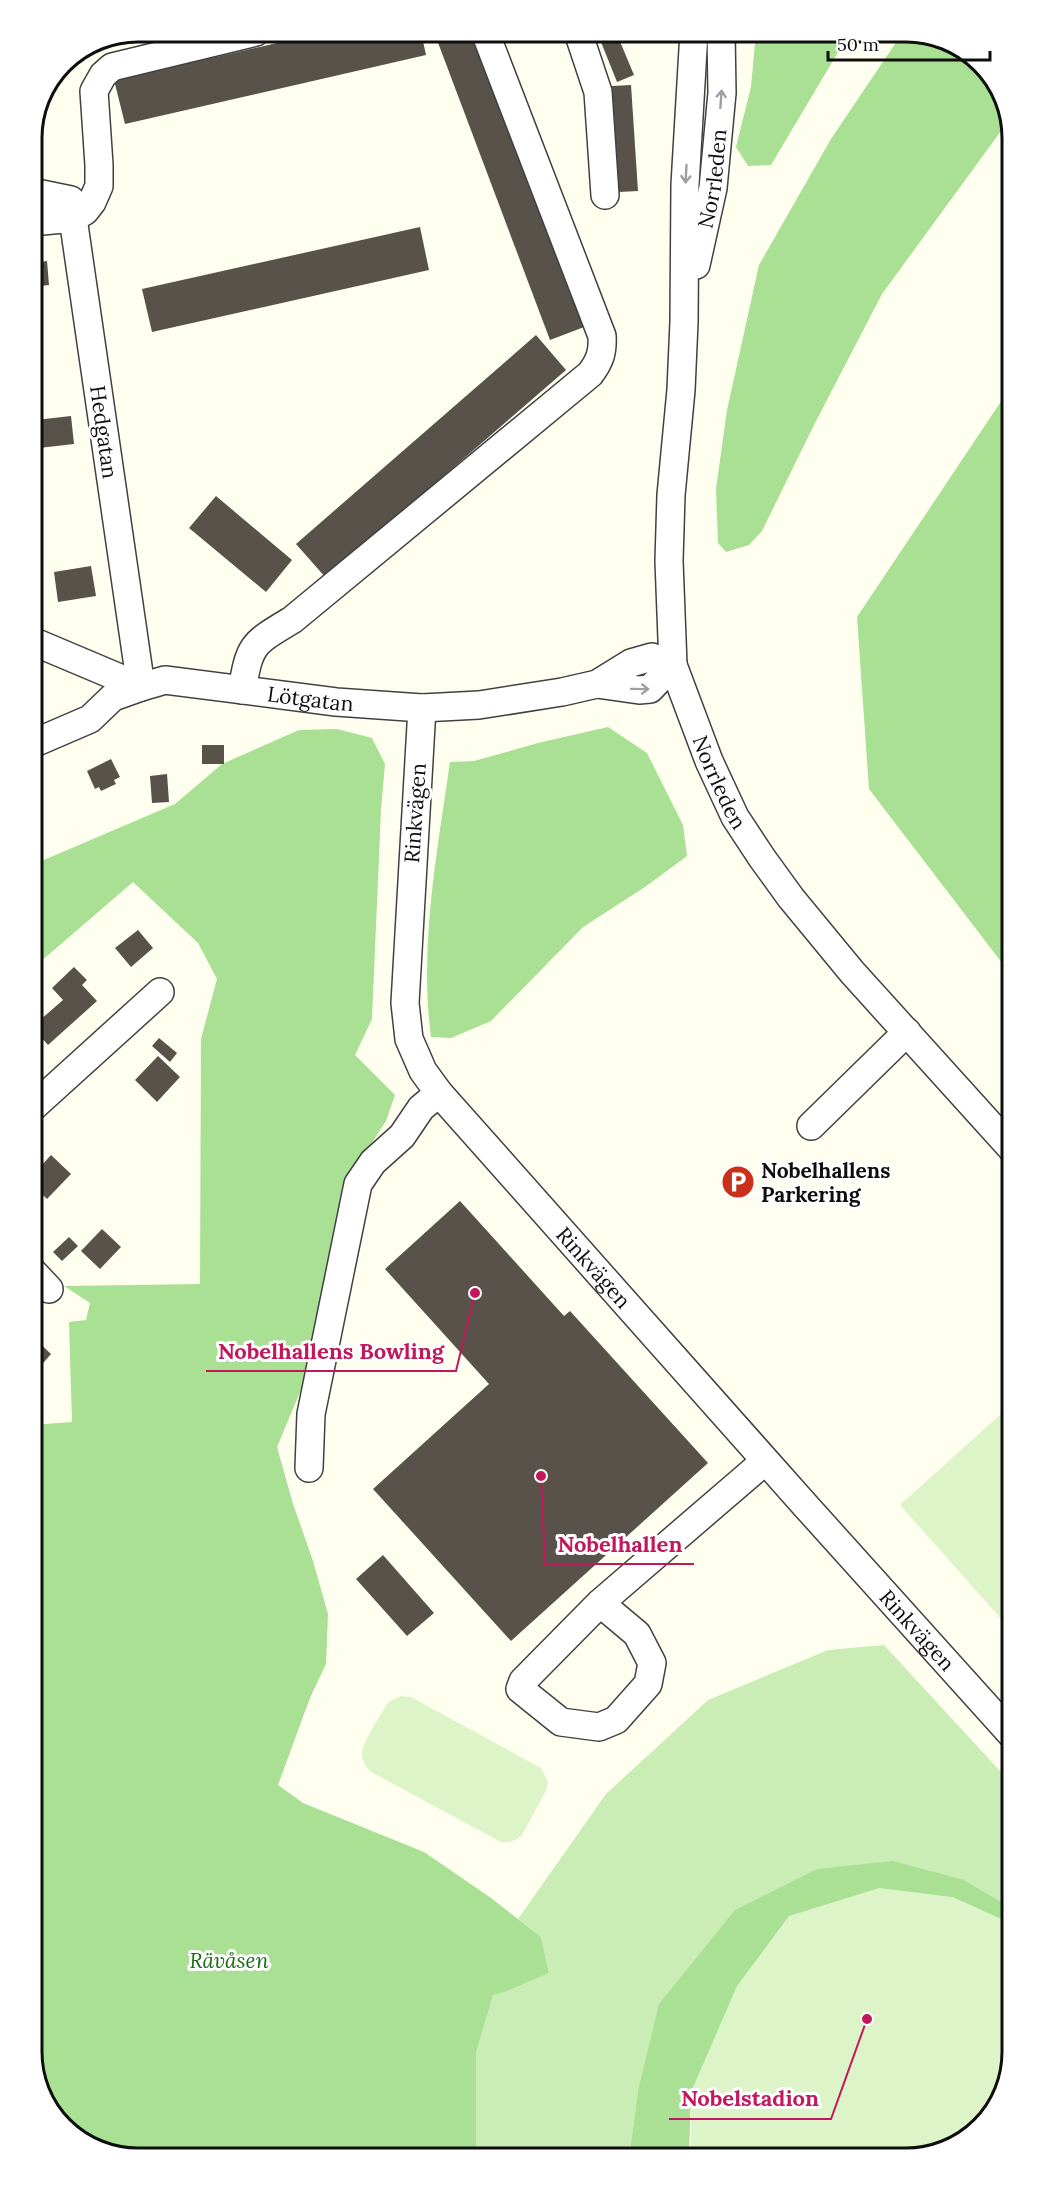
<svg xmlns="http://www.w3.org/2000/svg" width="1044" height="2190" font-family="Lora,serif">
	<style>
		.green { fill: #c9edb5 }
		.forest { fill: #a9e093 }
		.pitch { fill: #ddf4c8 }
		.building { fill: #58524a }
		.lines { fill: none; stroke-linecap: round; stroke-linejoin: round }
		.minor-casing { stroke: #414141; stroke-width: 30 }
		.minor { stroke: #fff; stroke-width: 27 }
		.oneway { stroke: #9f9f9f }
		.labels { text-anchor: middle; dominant-baseline: central; stroke-width: 6; stroke-linejoin: round; paint-order: stroke }
		.street-label { font-size: 21px; fill: #0e0e0e; stroke: #fff }
		.poi-label { font-size: 21px; font-weight: bold; fill: #0e0e0e; stroke: #fff; text-anchor: start }
		.park-label { font-size: 21px; font-style: italic; fill: #1b6c18; stroke: #fff }
		.rim { fill: none; stroke: #0e0e0e; stroke-width: 3 }
		.leader { fill: none; stroke: #c2185b; stroke-width: 2 }
		.callout-dot { fill: #c2185b; stroke: #fff; stroke-width: 2 }
		.callout-label { font-size: 22px; text-anchor: middle; font-weight: bold; fill: #c2185b; stroke: #fff; stroke-width: 6; stroke-linejoin: round; paint-order: stroke }
	</style>
	<rect width="100%" height="100%" fill="#fffff0"/>
	<polygon class="green" points="884,1645 1012,1784 1012,1908 964,1880 817,1869 638,2091 629,2158 476,2158 476,2053 493,1994 510,1990 549,1973 541,1937 518,1919 606,1794 708,1700 828,1650"/>
	<g class="forest">
		<polygon points="756,32 850,32 771,165 748,166 736,147 751,87"/>
		<polygon points="903,32 913,32 971,53 1005,98 1009,120 882,294 815,423 762,531 749,545 726,552 718,543 716,489 727,410 759,265 831,139"/>
		<polygon points="1012,385 1012,976 869,789 857,617"/>
		<path d="M608 727 647 753 683 825 687 856 645 887 583 927 491 1021 451 1038 431 1037C419 946 437 853 450 762L474 761 538 743Z"/>
		<polygon points="337,729 372,738 385,764 381,810 372,1019 355,1055 395,1095 386,1121 352,1174 321,1342 277,1447 293,1504 313,1561 328,1614 326,1664 310,1698 278,1785 303,1803 424,1852 491,1898 541,1937 549,1973 510,1990 493,1995 476,2053 476,2158 131,2158 73,2137 39,2092 32,2052 32,1425 72,1422 69,1322 86,1320 90,1303 64,1286 200,1284 201,1039 217,979 198,943 133,882 32,969 32,865 175,804 222,764 299,730"/>
		<polygon points="893,1861 964,1880 1012,1908 1012,1924 952,1897 691,2091 689,2158 629,2158 638,2091 659,2004 735,1910 817,1869"/>
	</g>
	<g class="pitch">
		<polygon points="1012,1404 1012,1631 900,1505"/>
		<path d="M401 1696 411 1697 541 1768 548 1782 546 1791 522 1835C515 1841 510 1843 501 1842L371 1772C366 1767 362 1761 362 1754 362 1742 380 1717 386 1705L392 1700Z"/>
		<polygon points="879,1888 952,1897 1012,1924 1012,2052 994,2111 946,2151 906,2158 691,2158 691,2092 737,1986 789,1916"/>
	</g>
	<g class="building">
		<polygon points="326,32 421,32 426,55 125,124 114,80"/>
		<polygon points="459,32 482,32 592,324 550,340 437,40"/>
		<polygon points="597,32 616,32 634,75 617,82"/>
		<polygon points="631,85 638,191 619,192 612,86"/>
		<polygon points="420,227 429,270 152,332 142,289"/>
		<polygon points="47,261 49,285 32,287 32,263"/>
		<polygon points="536,335 566,370 326,578 296,544"/>
		<polygon points="71,416 74,444 39,448 36,420"/>
		<polygon points="216,496 292,560 266,592 189,528"/>
		<polygon points="91,566 96,596 58,602 54,572"/>
		<rect x="202" y="745" width="22" height="19"/>
		<polygon points="111,759 120,777 114,780 116,784 101,791 99,787 95,789 87,771"/>
		<polygon points="167,774 169,802 152,803 150,776"/>
		<polygon points="138,930 153,948 131,967 115,948"/>
		<polygon points="74,967 87,980 82,985 97,1001 48,1045 32,1027 63,1000 52,988"/>
		<polygon points="159,1038 177,1053 170,1062 152,1046"/>
		<polygon points="158,1056 180,1077 157,1102 135,1080"/>
		<polygon points="51,1155 71,1174 47,1199 32,1185 32,1176"/>
		<polygon points="460,1201 564,1316 570,1311 708,1463 511,1641 373,1489 489,1384 385,1269"/>
		<polygon points="102,1229 121,1247 100,1269 81,1251"/>
		<polygon points="69,1237 78,1246 62,1261 53,1252"/>
		<polygon points="32,1336 51,1354 32,1376"/>
		<polygon points="383,1555 434,1613 407,1636 356,1579"/>
	</g>
	<g class="lines">
		<defs>
			<g id="minor">
				<polyline points="578,32 598,92 605,195"/>
				<path id="s1" d="M694 32 685 185 684 322 681 390 671 495 669 561 673 665 709 761 735 817 762 858 791 898 852 972 1012 1149"/>
				<polyline points="32,192 71,200 73,218 85,211 92,202 99,186 99,165 94,91 103,75 112,67 256,32"/>
				<path id="s2" d="M696 265 713 188 722 93 721 32"/>
				<path id="s3" d="M32 641 141 687 165 680 336 702 422 708 479 705 562 692 597 684 631 663 652 657 673 665"/>
				<polyline points="597,684 639,690 650,689 673,665"/>
				<path d="M242 690C250 644 252 644 292 620L590 374C600 361 603 352 602 336L485 32"/>
				<path id="s4" d="M422 708 405 1003 409 1039 423 1071 439 1093 804 1504 1012 1735"/>
				<polyline points="32,744 90,719 113,697 141,687 73,218 32,222"/>
				<polyline points="32,1108 160,992"/>
				<polyline points="811,1126 907,1032"/>
				<polyline points="32,1271 49,1289"/>
				<polyline points="309,1468 311,1414 358,1184 373,1162 402,1136 421,1108 439,1093"/>
				<polyline points="600,1603 637,1634 652,1663 648,1684 616,1720 599,1727 561,1722 520,1689 523,1681 600,1603 765,1461"/>
			</g>
		</defs>
		<use href="#minor" class="minor-casing"/>
		<use href="#minor" class="minor"/>
	</g>
	<defs><path id="oneway-shaft" d="M-6 0H5M1.5-3L5.5 0L1.5 3" fill="none" stroke-width="1.6" stroke-linecap="round" stroke-linejoin="round" transform="scale(1.5)"/></defs>
	<g class="oneway">
		<use href="#oneway-shaft" transform="translate(721 99) rotate(-86)"/>
		<use href="#oneway-shaft" transform="translate(686 174) rotate(93)"/>
		<use href="#oneway-shaft" transform="translate(640 689) rotate(1)"/>
	</g>
	<defs>
		<symbol id="parking-disc" viewBox="-11 -11 22 22"><circle r="9.5" fill="#cb301a" stroke="#fff"/><path d="M-3.5-5.5H1a3.5 3.5 0 0 1 0 7H-1V5.5H-3.5ZM-1-3.4V-.6H.8a1.4 1.4 0 0 0 0-2.8Z" fill="#fff"/></symbol>
	</defs>
	<g fill-rule="evenodd">
		<use href="#parking-disc" x="719" y="1163" width="38" height="38"/>
	</g>
	<g class="labels">
		<g class="street-label">
			<text stroke="none"><textPath href="#s2" startOffset="88">Norrleden</textPath></text>
			<text transform="translate(104 432) rotate(82)">Hedgatan</text>
			<text stroke="none"><textPath href="#s3" startOffset="290">Lötgatan</textPath></text>
			<text stroke="none"><textPath href="#s1" startOffset="760">Norrleden</textPath></text>
			<text transform="translate(415 813) rotate(-86)">Rinkvägen</text>
			<text stroke="none"><textPath href="#s4" startOffset="627">Rinkvägen</textPath></text>
			<text stroke="none"><textPath href="#s4" startOffset="1113">Rinkvägen</textPath></text>
		</g>
		<g class="poi-label">
			<text x="761" y="1170">Nobelhallens<tspan x="761" dy="24">Parkering</tspan></text>
		</g>
		<g class="park-label">
			<text x="229" y="1960">Rävåsen</text>
		</g>
	</g>
	<path d="M0 0H1044V2190H0ZM138 42H906A96 96 0 0 1 1002 138V2052A96 96 0 0 1 906 2148H138A96 96 0 0 1 42 2052V138A96 96 0 0 1 138 42Z" fill="#fff" fill-rule="evenodd"/>
	<path class="rim" d="M138 42H906A96 96 0 0 1 1002 138V2052A96 96 0 0 1 906 2148H138A96 96 0 0 1 42 2052V138A96 96 0 0 1 138 42Z"/>
	<path class="leader" d="M475 1293L456 1371H206M541 1476L545 1564H694M867 2019L831 2119H669"/>
	<g class="callout-dot">
		<circle cx="475" cy="1293" r="6"/>
		<circle cx="541" cy="1476" r="6"/>
		<circle cx="867" cy="2019" r="6"/>
	</g>
	<g class="callout-label">
		<text x="331" y="1359">Nobelhallens Bowling</text>
		<text x="620" y="1552">Nobelhallen</text>
		<text x="750" y="2106">Nobelstadion</text>
	</g>
	<path d="M828 51v9h162v-9" fill="none" stroke="#0e0e0e" stroke-width="3"/>
	<text x="837" y="51" font-size="18" fill="#0e0e0e" stroke="#ffffff" stroke-width="4.5" paint-order="stroke">50 m</text>
</svg>
